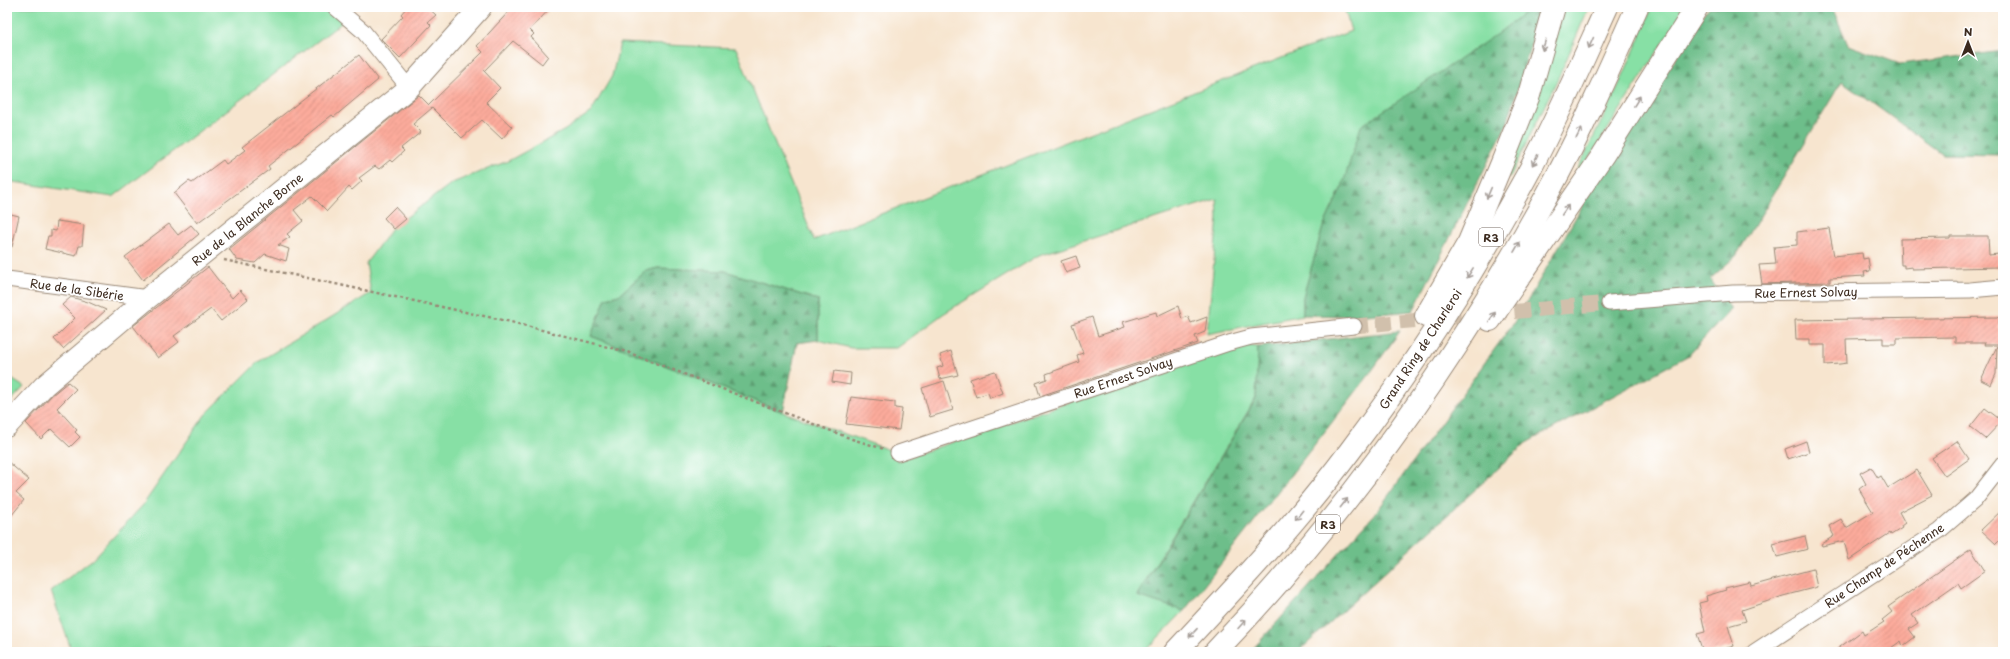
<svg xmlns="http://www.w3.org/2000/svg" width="2010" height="659" font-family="'Playpen Sans',sans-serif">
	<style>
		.grass { fill: #87e0a5; stroke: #618562 }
		.forest { fill: url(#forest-firs); stroke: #547454 }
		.building { fill: url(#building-hatch) }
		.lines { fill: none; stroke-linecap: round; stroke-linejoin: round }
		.street-tunnel { stroke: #d1c0ac; stroke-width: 15; stroke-dasharray: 15 8; stroke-linecap: butt }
		.street-casing { stroke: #998876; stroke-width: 17 }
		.secondary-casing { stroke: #998876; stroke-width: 23 }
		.highway-casing { stroke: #998876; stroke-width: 24 }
		.path { stroke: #998876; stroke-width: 2.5; stroke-dasharray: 3 3; stroke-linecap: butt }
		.street { stroke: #fff; stroke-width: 15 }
		.secondary { stroke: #fff; stroke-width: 21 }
		.highway { stroke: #fff; stroke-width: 22 }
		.oneway { stroke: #a79f9a }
		.labels { text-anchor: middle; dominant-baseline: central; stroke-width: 3.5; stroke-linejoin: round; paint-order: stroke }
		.shield { fill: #fff; stroke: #766a62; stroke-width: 1 }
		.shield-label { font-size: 11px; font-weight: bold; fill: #3b2a1e }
		.street-label { font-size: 12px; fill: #3b2a1e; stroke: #fff }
	</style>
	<defs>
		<pattern id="forest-firs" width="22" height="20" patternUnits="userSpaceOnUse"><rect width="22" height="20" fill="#6dbe8a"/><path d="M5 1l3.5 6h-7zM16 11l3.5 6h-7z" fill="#5b9b70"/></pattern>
		<pattern id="building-hatch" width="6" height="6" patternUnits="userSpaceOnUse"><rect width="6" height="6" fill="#fcab9b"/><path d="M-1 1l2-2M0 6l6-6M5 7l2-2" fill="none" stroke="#d99385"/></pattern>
	</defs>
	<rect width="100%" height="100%" fill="#fff"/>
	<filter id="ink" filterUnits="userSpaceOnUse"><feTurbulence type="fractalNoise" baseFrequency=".025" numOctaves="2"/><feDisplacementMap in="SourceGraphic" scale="8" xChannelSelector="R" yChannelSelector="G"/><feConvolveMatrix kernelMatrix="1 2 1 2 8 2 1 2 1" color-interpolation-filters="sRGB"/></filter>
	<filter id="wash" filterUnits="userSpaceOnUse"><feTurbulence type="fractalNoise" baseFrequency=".012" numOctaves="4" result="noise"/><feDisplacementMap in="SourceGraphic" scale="16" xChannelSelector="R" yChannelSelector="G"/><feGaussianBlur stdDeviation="0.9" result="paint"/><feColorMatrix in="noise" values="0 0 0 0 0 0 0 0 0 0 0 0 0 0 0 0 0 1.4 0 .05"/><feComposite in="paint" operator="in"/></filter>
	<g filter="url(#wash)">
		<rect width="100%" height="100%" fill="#f7e5cf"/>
		<g class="grass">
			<polygon points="7,7 335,7 348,18 113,197 7,181"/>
			<polygon points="1344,7 1532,7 1497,34 1342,187 1323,227 1303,297 1303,315 1207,334 1218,217 1217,199 1039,255 943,314 897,348 851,348 818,340 818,300 725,271 658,268 646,271 619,295 606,298 591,336 783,412 898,453 897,461 1070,402 1229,343 1258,347 1256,398 1137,595 1184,611 1144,652 72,652 51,591 93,559 143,505 205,415 258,362 371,293 366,263 392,228 452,183 508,161 565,130 591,112 612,76 620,43 736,48 814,240 1351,31"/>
			<polygon points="1564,7 1589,7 1561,72 1510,177 1507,176"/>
			<path d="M1652 7H1686L1567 193H1565C1597 132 1627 71 1652 7Z"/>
			<polygon points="7,376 24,387 7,405"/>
		</g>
		<g class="forest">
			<polygon points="1532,7 1542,7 1507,124 1413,311 1354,316 1303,315 1303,297 1323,227 1342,187 1361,126 1497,34"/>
			<polygon points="1709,7 1832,7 1848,45 1900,64 2003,51 2003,155 1942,154 1842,81 1736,256 1710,279 1731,309 1689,355 1526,443 1298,652 1250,652 1375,514 1520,314 1603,170"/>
			<polygon points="658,268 725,271 818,300 818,340 797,343 783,412 591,336 606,298 619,295 646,271"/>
			<polygon points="1400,331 1366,379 1184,611 1137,596 1256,399 1258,347"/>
		</g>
		<g id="blocks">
			<g class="building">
				<polygon points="407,7 427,7 436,15 428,22 431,25 400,58 381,39 403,16 401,14"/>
				<polygon points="513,7 551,7 530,30 534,34 531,37 548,56 542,64 513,41 484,71 500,88 486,102 512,127 502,139 482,120 462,138 432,108 413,124 421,132 401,148 404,151 392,162 390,160 379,169 375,166 359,178 362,181 352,190 349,187 327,211 312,196 294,210 303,221 287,234 290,237 278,245 289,249 286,261 265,254 255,263 237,260 229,249 419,95 429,105 483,52 477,46"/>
				<polygon points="359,55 378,80 334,117 332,115 268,166 270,169 197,223 174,193 189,181 192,183 223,160 226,164 245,150 242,147"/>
				<polygon points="395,207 406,219 394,229 384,218"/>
				<polygon points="7,213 19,216 12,247 7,246"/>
				<polygon points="57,221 84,225 82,246 79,246 76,256 45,249 48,236 51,236 51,230 56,231"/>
				<polygon points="169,224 178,235 191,225 199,234 143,280 125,257"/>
				<polygon points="1829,228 1834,256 1862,253 1863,259 1868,258 1870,271 1864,272 1865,276 1830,278 1830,282 1762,284 1759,265 1776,264 1774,247 1797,245 1797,232"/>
				<polygon points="1950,236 1988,236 1989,255 1999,254 2000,267 1912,269 1912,267 1904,268 1904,265 1901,265 1900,239 1950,238"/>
				<polygon points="1076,256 1080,268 1066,273 1061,261"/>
				<polygon points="208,267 232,298 240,290 248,299 221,321 211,309 174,336 179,342 158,358 133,326"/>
				<polygon points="71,297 88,302 106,310 63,349 54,339 75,318 62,305"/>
				<polygon points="1178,306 1182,319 1188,316 1191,323 1207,317 1205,332 1195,336 1198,343 1040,396 1036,383 1047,379 1046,374 1079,362 1077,355 1083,353 1072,324 1092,317 1098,336 1125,327 1123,322 1156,312 1157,316"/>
				<polygon points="1999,317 2000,345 1984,345 1985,343 1955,343 1955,337 1897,338 1897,344 1883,344 1883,338 1846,339 1847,363 1840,364 1825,365 1825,345 1810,345 1810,339 1796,339 1795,320"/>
				<polygon points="1997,346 1996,374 1991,385 1981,380"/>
				<polygon points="951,351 958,375 940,379 937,368 943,366 940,355"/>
				<polygon points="834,371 851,373 850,385 832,382"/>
				<polygon points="995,371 1003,393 990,398 988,393 976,397 970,379"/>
				<polygon points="944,381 953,410 930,417 922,388"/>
				<polygon points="68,382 76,389 57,408 77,430 75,432 80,437 70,447 51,429 41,439 26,423 52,395"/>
				<polygon points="851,397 895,402 895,408 902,409 899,430 846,424"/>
				<polygon points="1985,408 2002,421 1985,439 1970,427"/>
				<polygon points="1806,441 1809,452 1788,459 1785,449"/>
				<polygon points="1957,441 1969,459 1945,476 1932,458"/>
				<polygon points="7,461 29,480 16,493 24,500 7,521"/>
				<polygon points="1871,467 1878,478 1881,476 1888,488 1917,470 1932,495 1899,512 1905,523 1901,526 1902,528 1891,535 1890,533 1849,560 1844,541 1822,546 1821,544 1834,536 1829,526 1841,519 1846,528 1873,512 1859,489 1866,484 1860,473"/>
				<polygon points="2003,509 2003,537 1996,544 1981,530"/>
				<polygon points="1805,536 1808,549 1777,557 1773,544"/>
				<polygon points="1971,549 1985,571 1961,588 1958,583 1912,615 1918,623 1909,629 1915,637 1903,646 1901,641 1885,652 1833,652 1862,631 1864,635 1884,622 1882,620 1892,612 1888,607"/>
				<polygon points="1813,569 1817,587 1783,596 1742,610 1746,621 1728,626 1734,646 1714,652 1703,652 1697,634 1705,632 1699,603 1707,601 1706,596 1726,590 1725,588 1750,582 1751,586"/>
			</g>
		</g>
	</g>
	<g filter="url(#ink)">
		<use href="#blocks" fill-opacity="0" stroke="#998876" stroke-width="1"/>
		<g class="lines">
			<polyline class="street-tunnel" points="1354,326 1609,303"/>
			<defs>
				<g id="street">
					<polyline points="335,7 363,31 409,88"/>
					<polyline points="7,279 148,298"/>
					<polyline points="1609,303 1733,293 1970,290 2003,287"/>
					<polyline points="898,453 1229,343 1251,337 1354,326"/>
					<polyline points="1754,652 1939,531 1975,500 2003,464"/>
				</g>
				<polyline id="secondary" points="7,426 44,386 148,298 409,88 481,7"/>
				<g id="highway">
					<polyline points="1426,316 1469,242 1502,163 1529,95 1554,7"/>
					<polyline points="1490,320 1603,155 1697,7"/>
					<path d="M1175 652C1236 587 1297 522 1350 451 1415 365 1474 272 1526 177 1556 122 1581 64 1607 7"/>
					<path d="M1215 652C1346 515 1457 359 1548 193 1581 133 1609 70 1637 7"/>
				</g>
			</defs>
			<use href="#street" class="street-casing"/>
			<use href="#secondary" class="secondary-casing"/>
			<use href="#highway" class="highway-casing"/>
			<polyline class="path" points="224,260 507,321 627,352 852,439 884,449"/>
			<use href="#street" class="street"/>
			<use href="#secondary" class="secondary"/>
			<use href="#highway" class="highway"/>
		</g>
		<defs><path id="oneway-shaft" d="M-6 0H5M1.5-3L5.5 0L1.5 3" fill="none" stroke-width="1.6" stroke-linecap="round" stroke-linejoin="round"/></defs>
		<g class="oneway">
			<use href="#oneway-shaft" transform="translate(1591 43) rotate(114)"/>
			<use href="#oneway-shaft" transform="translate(1544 45) rotate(107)"/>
			<use href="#oneway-shaft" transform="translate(1637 101) rotate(-58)"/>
			<use href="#oneway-shaft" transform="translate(1579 133) rotate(-63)"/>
			<use href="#oneway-shaft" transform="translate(1535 160) rotate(117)"/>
			<use href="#oneway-shaft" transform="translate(1489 193) rotate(113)"/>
			<use href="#oneway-shaft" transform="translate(1565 210) rotate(-56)"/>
			<use href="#oneway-shaft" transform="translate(1517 247) rotate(-60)"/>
			<use href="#oneway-shaft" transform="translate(1470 273) rotate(122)"/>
			<use href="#oneway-shaft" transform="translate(1492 317) rotate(-56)"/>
			<use href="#oneway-shaft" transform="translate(1344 503) rotate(-52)"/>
			<use href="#oneway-shaft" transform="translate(1299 515) rotate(129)"/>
			<use href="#oneway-shaft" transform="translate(1242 624) rotate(-48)"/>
			<use href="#oneway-shaft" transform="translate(1193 633) rotate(133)"/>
		</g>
	</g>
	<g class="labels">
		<g class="shield">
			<rect x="1479" y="228" width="24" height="18" rx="3"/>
			<rect x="1316" y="515" width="24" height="18" rx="3"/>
		</g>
		<g class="shield-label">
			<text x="1491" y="237">R3</text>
			<text x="1328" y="524">R3</text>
		</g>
		<g class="street-label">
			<text transform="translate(247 219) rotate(-39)">Rue de la Blanche Borne</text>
			<text transform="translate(77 289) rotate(8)">Rue de la Sibérie</text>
			<text transform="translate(1806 292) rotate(-1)">Rue Ernest Solvay</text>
			<text transform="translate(1420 349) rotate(-57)">Grand Ring de Charleroi</text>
			<text transform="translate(1123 377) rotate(-19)">Rue Ernest Solvay</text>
			<text transform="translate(1884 565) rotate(-34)">Rue Champ de Péchenne</text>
		</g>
	</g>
	<rect width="2010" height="659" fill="none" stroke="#fff" stroke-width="24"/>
	<g transform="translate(1968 42)" stroke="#ffffff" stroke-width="3" paint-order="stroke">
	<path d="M0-3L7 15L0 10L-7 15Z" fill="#3b2a1e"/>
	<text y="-6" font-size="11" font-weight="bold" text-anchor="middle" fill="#3b2a1e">N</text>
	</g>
</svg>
